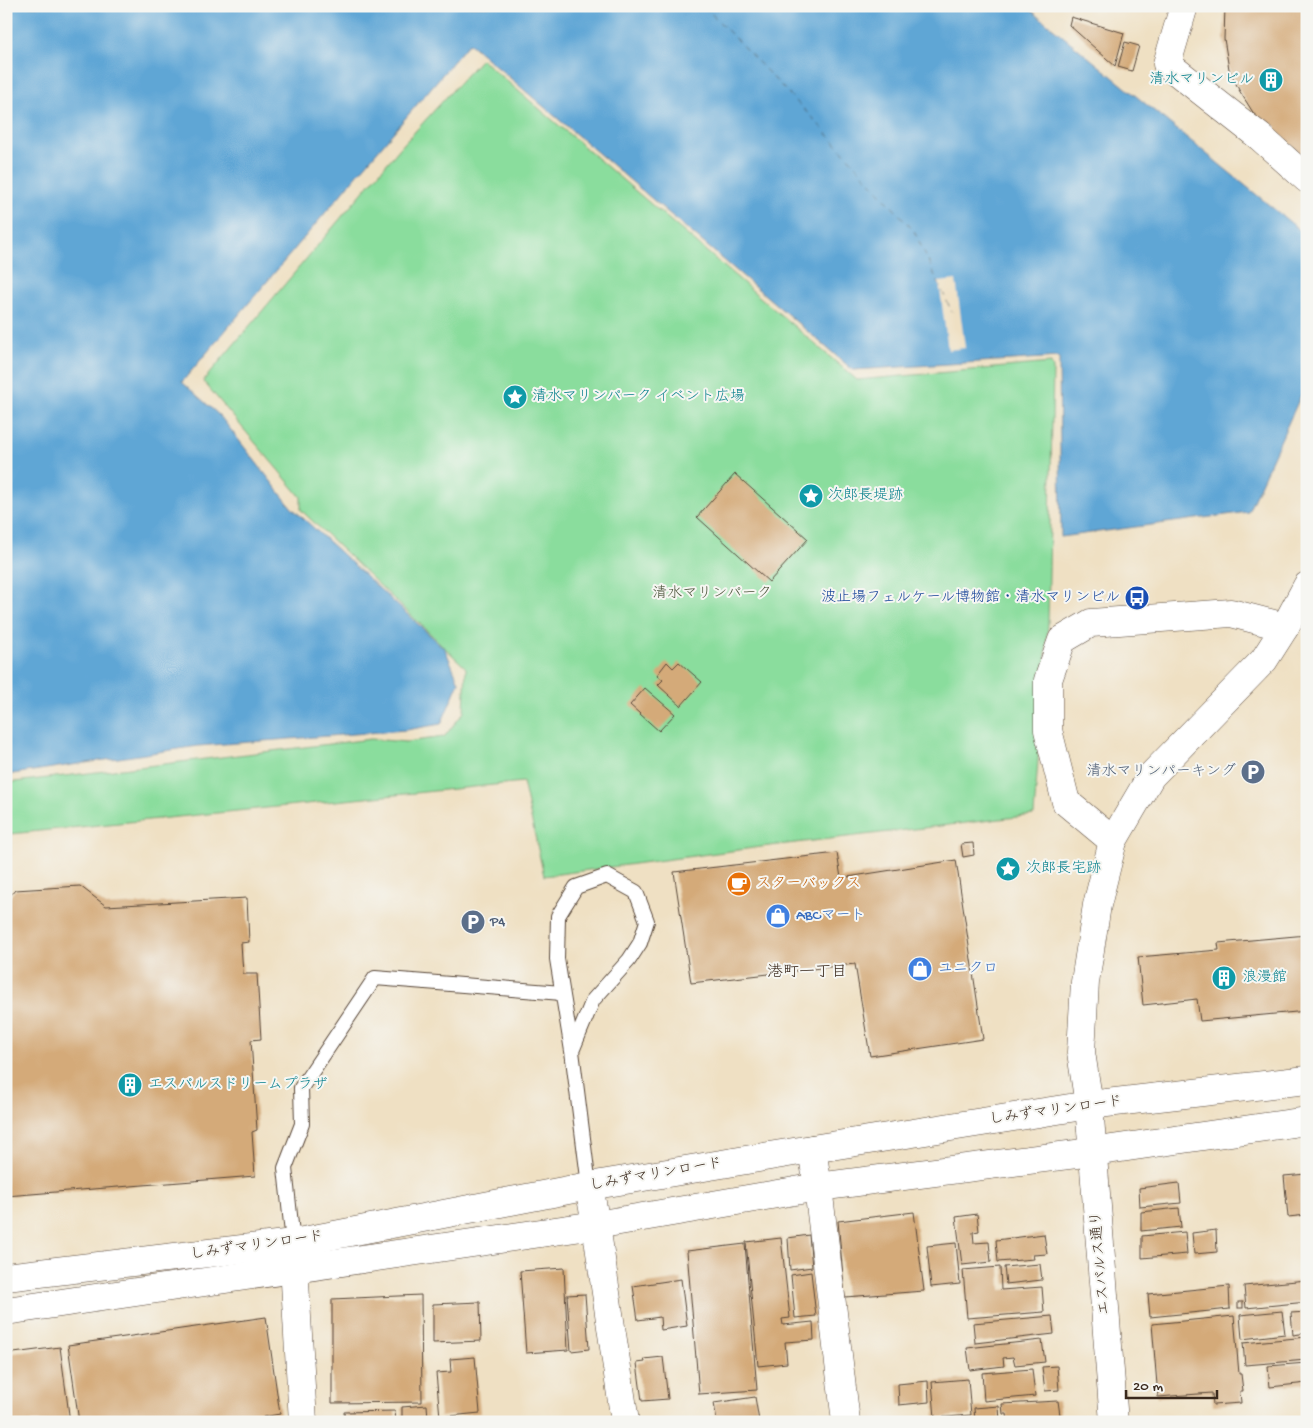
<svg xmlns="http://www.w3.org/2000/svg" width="1313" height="1428" font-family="'Gochi Hand','Klee One',sans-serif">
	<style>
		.green { fill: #8add9d; stroke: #62845e }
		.water { fill: #5ea6d5; stroke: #4c687a }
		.pier { fill: #efe0c3 }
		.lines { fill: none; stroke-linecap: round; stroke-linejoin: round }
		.ferry { stroke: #47555e; stroke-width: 1; stroke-dasharray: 6 5; stroke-linecap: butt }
		.building { fill: #d4aa79 }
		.lane-casing { stroke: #564537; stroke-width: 16 }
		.street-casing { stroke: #564537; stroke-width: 29 }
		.secondary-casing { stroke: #564537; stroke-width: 29 }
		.highway-casing { stroke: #564537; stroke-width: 29 }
		.lane { stroke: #fff; stroke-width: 14 }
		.street { stroke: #fff; stroke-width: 28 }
		.secondary { stroke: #fff; stroke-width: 28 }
		.highway { stroke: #fff; stroke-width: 28 }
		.labels { text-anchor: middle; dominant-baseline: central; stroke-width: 4; stroke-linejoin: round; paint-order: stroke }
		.culture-label { font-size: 15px; fill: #0d838f; stroke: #f6f6f2; text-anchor: start }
		.park-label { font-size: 15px; fill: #4f573e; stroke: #f6f6f2 }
		.transit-label { font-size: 15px; fill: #164399; stroke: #f6f6f2; text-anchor: end }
		.service-label { font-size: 15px; fill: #4e5e75; stroke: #f6f6f2; text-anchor: end }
		.food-label { font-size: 15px; fill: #c56008; stroke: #f6f6f2; text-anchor: start }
		.shop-label { font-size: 15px; fill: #366cbe; stroke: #f6f6f2; text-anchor: start }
		.street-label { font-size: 15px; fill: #3b2a1e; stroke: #f6f6f2 }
		.neighbourhood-label { font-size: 16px; fill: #3b2a1e; stroke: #f6f6f2 }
	</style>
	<rect width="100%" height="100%" fill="#f6f6f2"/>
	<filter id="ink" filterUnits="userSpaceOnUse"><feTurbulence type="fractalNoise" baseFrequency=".02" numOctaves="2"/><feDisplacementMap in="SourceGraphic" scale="10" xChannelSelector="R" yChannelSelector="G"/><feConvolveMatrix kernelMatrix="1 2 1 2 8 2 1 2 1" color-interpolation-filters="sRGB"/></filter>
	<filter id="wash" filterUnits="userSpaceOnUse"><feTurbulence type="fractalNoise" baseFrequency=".0096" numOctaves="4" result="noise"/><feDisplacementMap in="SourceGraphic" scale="20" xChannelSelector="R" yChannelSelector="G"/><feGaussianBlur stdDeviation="1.12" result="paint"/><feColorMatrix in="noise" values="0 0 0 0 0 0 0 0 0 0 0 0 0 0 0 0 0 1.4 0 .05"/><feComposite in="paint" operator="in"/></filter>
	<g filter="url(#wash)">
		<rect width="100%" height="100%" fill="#efe0c3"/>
		<polygon class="green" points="481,59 857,380 1051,363 1053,369 1048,624 1034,815 761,847 544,876 523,782 10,834 6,849 6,783 371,739 406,742 444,737 464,712 466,668 301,510 301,497 203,381 400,148"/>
		<polygon class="water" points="6,6 1026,6 1307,236 1307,382 1248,512 1061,537 1059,357 853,370 469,43 182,382 220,416 291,507 445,649 459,682 441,724 406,730 198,746 6,775"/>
		<polygon class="pier" points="956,280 965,348 948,350 939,282"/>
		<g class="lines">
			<polyline class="ferry" points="704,6 822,128 914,231 952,312"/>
		</g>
		<g id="blocks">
			<g class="building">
				<polygon points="1225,6 1307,6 1307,160 1254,114 1239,90 1229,69 1224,39"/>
				<polygon points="1071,17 1124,33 1115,66 1069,25"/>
				<polygon points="1125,42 1139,46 1132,71 1118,67"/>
				<polygon points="735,474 808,539 769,582 697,517"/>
				<polygon points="667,662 673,668 679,662 702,682 681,706 658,685 663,680 657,675"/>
				<polygon points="645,688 675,714 659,731 630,705"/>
				<polygon points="973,843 974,855 963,857 961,844"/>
				<polygon points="837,853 841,878 956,860 983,1039 870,1056 855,964 691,983 674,872"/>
				<polygon points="80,886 106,906 247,898 249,942 241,943 243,974 257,974 261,1039 251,1040 257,1130 252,1132 255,1176 6,1196 6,901 15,890"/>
				<polygon points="1307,935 1307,1011 1200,1021 1197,999 1143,1005 1138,957 1219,950 1218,943"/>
				<polygon points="1307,1174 1307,1215 1288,1217 1284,1176"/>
				<polygon points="1179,1183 1181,1203 1140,1207 1139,1188"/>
				<polygon points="1179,1208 1181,1227 1141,1231 1141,1212"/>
				<polygon points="914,1212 924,1291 845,1297 838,1221"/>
				<polygon points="977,1214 979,1231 973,1232 974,1243 989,1242 991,1262 962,1265 956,1217"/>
				<polygon points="1216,1230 1217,1252 1194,1254 1192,1233"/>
				<polygon points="1185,1232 1187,1254 1142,1258 1142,1236"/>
				<polygon points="1044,1234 1047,1254 1033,1255 1034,1259 998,1262 996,1240"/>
				<polygon points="809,1235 812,1267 790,1270 788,1238"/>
				<polygon points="781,1238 790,1318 782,1319 783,1325 813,1322 814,1340 785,1342 787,1363 758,1366 746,1242"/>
				<polygon points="956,1243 960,1284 931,1287 927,1246"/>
				<polygon points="745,1244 757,1390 699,1394 687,1251"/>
				<polygon points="1040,1264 1042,1280 1006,1284 1004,1267"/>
				<polygon points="1000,1267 1001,1290 1042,1287 1044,1312 967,1318 963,1270"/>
				<polygon points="564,1268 568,1350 526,1353 520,1271"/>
				<polygon points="811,1272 816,1316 795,1318 791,1275"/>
				<polygon points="681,1279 687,1326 661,1330 660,1317 638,1320 633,1286"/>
				<polygon points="1307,1280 1307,1302 1246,1308 1244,1286"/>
				<polygon points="1229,1286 1230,1309 1150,1317 1148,1294"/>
				<polygon points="585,1294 589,1349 571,1351 567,1295"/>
				<polygon points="421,1295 422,1402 332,1403 332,1299"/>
				<polygon points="480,1302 481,1341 433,1343 433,1304"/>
				<rect x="1238" y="1302" width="5" height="6"/>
				<polygon points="1282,1311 1285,1334 1242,1339 1240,1315"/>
				<polygon points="1307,1312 1307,1333 1293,1335 1291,1313"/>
				<polygon points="1052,1316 1054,1334 975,1343 973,1323"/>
				<polygon points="1234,1316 1239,1374 1241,1374 1243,1391 1240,1391 1241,1403 1213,1405 1212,1393 1158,1397 1152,1324"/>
				<polygon points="266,1317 280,1414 263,1417 264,1422 79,1422 68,1345"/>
				<polygon points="1307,1337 1307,1360 1245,1365 1243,1343"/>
				<polygon points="1042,1340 1045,1362 1015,1365 1013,1357 1003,1358 1004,1366 970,1370 967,1348"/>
				<polygon points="60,1347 70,1422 6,1422 6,1354"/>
				<polygon points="475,1357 480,1413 440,1417 436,1373 451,1372 450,1359"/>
				<polygon points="663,1357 668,1399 642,1401 637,1363 645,1362 644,1359"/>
				<polygon points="1307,1363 1307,1383 1270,1387 1268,1366"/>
				<polygon points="1057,1366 1059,1390 1045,1391 1042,1367"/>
				<polygon points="1032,1369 1035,1396 984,1401 982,1373"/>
				<polygon points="968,1379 971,1415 935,1418 932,1382"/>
				<polygon points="928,1381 929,1402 899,1405 898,1384"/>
				<polygon points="755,1397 759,1421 717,1422 714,1403"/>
				<polygon points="1058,1401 1061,1422 1008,1422 1007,1414 1003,1414 1002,1404"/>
				<polygon points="427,1405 428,1419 402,1420 402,1407"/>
				<polygon points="999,1406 1000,1422 975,1422 974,1408"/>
				<polygon points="395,1411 396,1422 345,1422 344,1412"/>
			</g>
		</g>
	</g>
	<g filter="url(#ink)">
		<use href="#blocks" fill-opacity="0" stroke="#564537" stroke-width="1"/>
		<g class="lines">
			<defs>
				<g id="lane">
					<polyline points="572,1051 593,1000 629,960 640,943 647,921 636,892 607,876 576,887 558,916 557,959 572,1051 589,1186"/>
					<polyline points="293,1243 285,1168 302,1124 301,1088 375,978 562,993"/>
				</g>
				<g id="street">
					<polyline points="1184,6 1167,64 1260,137 1307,179"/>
					<polyline points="1113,841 1066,802 1048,730 1048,680 1062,640 1091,623 1231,613 1285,627"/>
					<polyline points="812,1149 818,1187 846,1422"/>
					<polyline points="589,1186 596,1225 625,1422"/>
					<polyline points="293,1247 303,1422"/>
				</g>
				<polyline id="secondary" points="1114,1422 1089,1105 1081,1052 1085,982 1097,905 1113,841 1151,776 1264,660 1285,627 1307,586"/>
				<g id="highway">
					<polyline points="6,1277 293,1243 589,1186 812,1149 1089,1105 1307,1080"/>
					<polyline points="6,1311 596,1225 818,1187 1092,1152 1307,1121"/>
				</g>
			</defs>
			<use href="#lane" class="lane-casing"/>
			<use href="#street" class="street-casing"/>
			<use href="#secondary" class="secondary-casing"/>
			<use href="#highway" class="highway-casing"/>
			<use href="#lane" class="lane"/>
			<use href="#street" class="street"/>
			<use href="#secondary" class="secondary"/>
			<use href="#highway" class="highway"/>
		</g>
	</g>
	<defs>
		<symbol id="building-disc" viewBox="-11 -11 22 22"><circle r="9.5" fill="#0f9aa8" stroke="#f6f6f2"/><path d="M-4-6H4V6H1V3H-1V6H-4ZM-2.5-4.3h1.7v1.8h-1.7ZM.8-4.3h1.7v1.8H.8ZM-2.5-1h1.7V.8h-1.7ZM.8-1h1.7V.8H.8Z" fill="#fff"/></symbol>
		<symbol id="sight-disc" viewBox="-11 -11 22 22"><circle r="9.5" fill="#0f9aa8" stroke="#f6f6f2"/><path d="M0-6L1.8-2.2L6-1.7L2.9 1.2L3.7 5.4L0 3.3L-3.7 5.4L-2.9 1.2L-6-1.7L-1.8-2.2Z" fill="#fff"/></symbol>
		<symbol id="bus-disc" viewBox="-11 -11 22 22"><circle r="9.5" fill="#1a4fb4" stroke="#f6f6f2"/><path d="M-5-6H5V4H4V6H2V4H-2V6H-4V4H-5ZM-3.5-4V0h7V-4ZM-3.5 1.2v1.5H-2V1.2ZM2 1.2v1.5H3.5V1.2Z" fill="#fff"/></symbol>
		<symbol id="parking-disc" viewBox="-11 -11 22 22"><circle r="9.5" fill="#5c6f8a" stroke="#f6f6f2"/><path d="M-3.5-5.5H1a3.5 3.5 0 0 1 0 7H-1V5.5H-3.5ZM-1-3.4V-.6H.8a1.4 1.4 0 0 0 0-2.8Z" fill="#fff"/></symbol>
		<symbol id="cafe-disc" viewBox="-11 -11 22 22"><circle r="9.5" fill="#e8710a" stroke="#f6f6f2"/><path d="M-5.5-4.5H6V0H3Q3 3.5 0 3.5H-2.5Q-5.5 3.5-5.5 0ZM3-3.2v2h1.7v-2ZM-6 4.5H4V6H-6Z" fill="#fff"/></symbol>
		<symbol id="shop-disc" viewBox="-11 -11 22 22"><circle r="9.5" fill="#3f7fe0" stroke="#f6f6f2"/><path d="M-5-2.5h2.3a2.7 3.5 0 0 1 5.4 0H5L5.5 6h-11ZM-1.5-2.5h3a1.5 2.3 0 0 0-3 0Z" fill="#fff"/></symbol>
	</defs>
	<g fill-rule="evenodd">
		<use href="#building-disc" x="1257" y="66" width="28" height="28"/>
		<use href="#sight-disc" x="501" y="383" width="28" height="28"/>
		<use href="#sight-disc" x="797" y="482" width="28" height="28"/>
		<use href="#bus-disc" x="1123" y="584" width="28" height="28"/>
		<use href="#parking-disc" x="1239" y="758" width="28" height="28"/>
		<use href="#sight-disc" x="994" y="855" width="28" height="28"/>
		<use href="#cafe-disc" x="725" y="870" width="28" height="28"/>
		<use href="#shop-disc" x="764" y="902" width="28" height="28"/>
		<use href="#parking-disc" x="459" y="908" width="28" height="28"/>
		<use href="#shop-disc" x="906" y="955" width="28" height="28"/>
		<use href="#building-disc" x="1210" y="964" width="28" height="28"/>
		<use href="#building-disc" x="116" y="1071" width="28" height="28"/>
	</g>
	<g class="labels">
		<g class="culture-label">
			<text x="1254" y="80" text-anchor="end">清水マリンビル</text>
			<text x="532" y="397">清水マリンパーク イベント広場</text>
			<text x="828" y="496">次郎長堤跡</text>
			<text x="1026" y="869">次郎長宅跡</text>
			<text x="1242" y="978">浪漫館</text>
			<text x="148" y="1085">エスパルスドリームプラザ</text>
		</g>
		<g class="park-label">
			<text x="712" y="594">清水マリンパーク</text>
		</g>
		<g class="transit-label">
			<text x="1120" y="598">波止場フェルケール博物館・清水マリンビル</text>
		</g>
		<g class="service-label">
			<text x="1236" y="772">清水マリンパーキング</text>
			<text x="490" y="922" text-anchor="start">P4</text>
		</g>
		<g class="food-label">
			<text x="756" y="884">スターバックス</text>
		</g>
		<g class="shop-label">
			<text x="796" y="916">ABCマート</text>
			<text x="938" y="969">ユニクロ</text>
		</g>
		<g class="street-label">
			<text transform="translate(1056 1111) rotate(-8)">しみずマリンロード</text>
			<text transform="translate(656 1175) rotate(-10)">しみずマリンロード</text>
			<text transform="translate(257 1246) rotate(-8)">しみずマリンロード</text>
			<text transform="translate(1101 1263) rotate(-95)">エスパルス通り</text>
		</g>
		<g class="neighbourhood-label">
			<text x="807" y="973">港町一丁目</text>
		</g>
	</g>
	<rect width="1313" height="1428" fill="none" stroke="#f6f6f2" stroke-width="25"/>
	<path d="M1126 1390v8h91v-8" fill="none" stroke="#3b2a1e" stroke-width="2.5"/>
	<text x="1133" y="1390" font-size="15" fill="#3b2a1e" stroke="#f6f6f2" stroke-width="4" paint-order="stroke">20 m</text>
</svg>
